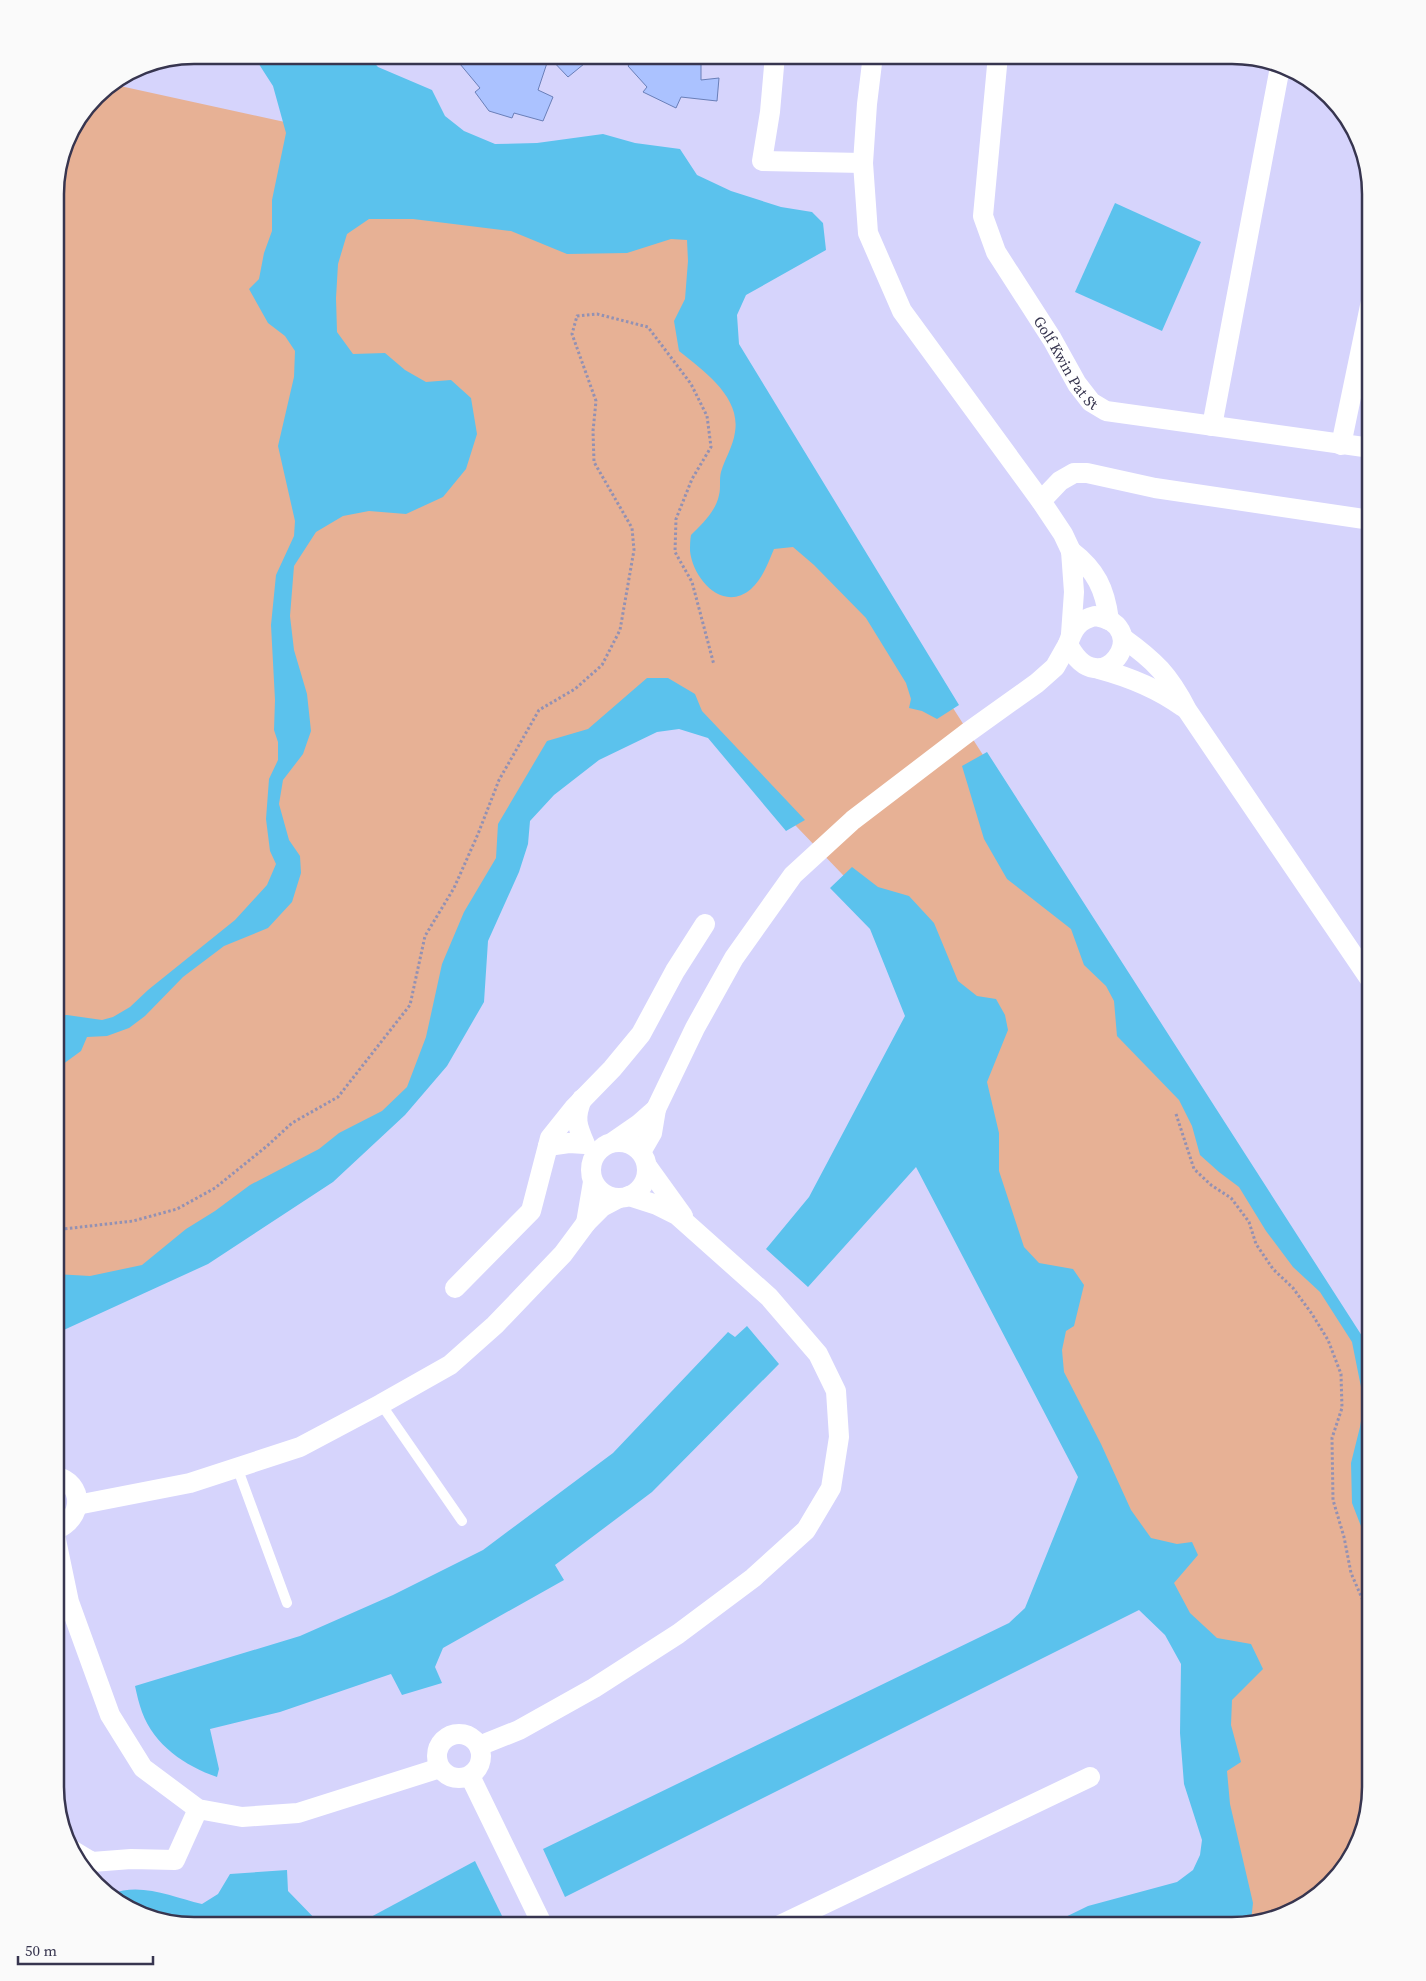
<svg xmlns="http://www.w3.org/2000/svg" width="1426" height="1981" font-family="'Source Serif 4',serif">
	<style>
		.green { fill: #e7b195 }
		.water { fill: #5bc2ed }
		.building { fill: #abc2ff; stroke: #6a7fb8 }
		.lines { fill: none; stroke-linecap: round; stroke-linejoin: round }
		.path { stroke: #9391b3; stroke-width: 3; stroke-dasharray: 2.5 2.5; stroke-linecap: butt }
		.lane { stroke: #fff; stroke-width: 10 }
		.street { stroke: #fff; stroke-width: 20 }
		.labels { text-anchor: middle; dominant-baseline: central; stroke-width: 4.5; stroke-linejoin: round; paint-order: stroke }
		.street-label { font-size: 15px; fill: #37354f; stroke: #fafafa }
		.rim { fill: none; stroke: #37354f; stroke-width: 2.5 }
	</style>
	<rect width="100%" height="100%" fill="#d6d4fc"/>
	<polygon class="green" points="111,84 729,219 723,347 1371,1364 1371,1788 1353,1856 1302,1907 1232,1926 1208,1686 942,1177 910,945 685,710 528,799 411,1096 328,1165 55,1315 55,184 69,132 102,90"/>
	<g class="water">
		<path d="M253 55H367L378 67 432 90 445 116 464 131 495 144 537 143 603 134 635 143 680 149 697 175 731 191 781 207 812 212 823 223 826 250 746 295 737 315 739 344 959 705 937 719 922 711 909 708 911 699 906 683 866 618 814 565 793 547 774 549C768 563 763 578 751 589 723 613 693 579 690 551 690 546 690 540 691 535 702 524 716 511 719 495 721 488 719 479 721 472 725 458 733 447 735 432 741 397 704 371 679 351L674 321 685 299 688 261 687 240 671 239 627 253 567 254 511 231 413 219H369L347 234 338 264 336 298 337 332 353 354 385 353 405 370 426 382 451 380 471 398 477 434 466 469 443 497 406 514 369 511 343 516 316 532 294 566 290 616 294 650 307 694 311 731 303 754 283 780 279 804 289 840 300 856 301 873 292 902 268 928 224 946 183 977 145 1016 129 1028 107 1036 87 1037 81 1051 55 1070V1016L67 1015 102 1020 113 1017 130 1007 148 990 235 920 267 885 276 864 270 851 266 819 269 779 278 760V742L274 730 275 700 271 625 276 575 294 536 295 521 278 446 294 377 295 351 285 336 268 323 249 289 259 279 264 253 272 231V200L286 133 273 86Z"/>
		<polygon points="1115,203 1201,242 1162,331 1075,292"/>
		<polygon points="647,678 668,678 695,694 702,711 805,820 786,831 708,738 679,729 657,732 599,760 554,795 530,821 528,844 519,872 488,941 484,1002 447,1066 405,1115 333,1182 208,1264 55,1334 55,1274 90,1276 142,1265 186,1229 215,1211 250,1185 319,1149 339,1133 382,1111 407,1087 426,1037 442,964 464,912 496,858 498,824 547,741 588,729"/>
		<polygon points="987,752 1371,1350 1371,1552 1352,1503 1351,1463 1360,1427 1364,1402 1352,1342 1320,1292 1293,1267 1266,1231 1239,1187 1219,1172 1200,1155 1192,1126 1179,1100 1117,1036 1114,1001 1106,986 1084,965 1071,929 1007,879 984,839 962,766"/>
		<polygon points="852,867 878,887 909,896 934,923 958,981 977,996 996,999 1005,1015 1008,1030 987,1082 999,1133 999,1171 1024,1247 1039,1263 1073,1269 1084,1285 1074,1326 1066,1331 1062,1350 1064,1372 1101,1444 1131,1510 1151,1538 1177,1544 1192,1542 1198,1555 1174,1583 1190,1613 1217,1638 1251,1644 1263,1669 1232,1700 1231,1725 1241,1762 1227,1771 1230,1804 1253,1903 1251,1921 1233,1926 1047,1926 1088,1906 1177,1882 1193,1870 1200,1855 1202,1840 1184,1784 1180,1733 1181,1664 1165,1635 1139,1610 565,1897 543,1849 1009,1623 1025,1608 1078,1477 916,1167 808,1287 766,1249 809,1197 905,1016 870,929 830,888"/>
		<path d="M747 1326 779 1364 652 1492 555 1565 564 1580 443 1648 435 1667 442 1683 402 1695 391 1674 280 1712 210 1729 219 1769 217 1777C185 1766 154 1745 142 1712 139 1704 137 1695 135 1686L300 1636 393 1595 483 1550 613 1453 728 1332 735 1337Z"/>
		<polygon points="475,1861 507,1926 354,1926"/>
		<path d="M287 1870 288 1891 322 1926H202L200 1923 150 1912C134 1916 121 1904 111 1894 141 1882 172 1897 202 1904L218 1894 230 1874Z"/>
	</g>
	<g class="building">
		<polygon points="470,55 595,55 568,77 549,57 538,90 553,97 543,121 514,113 512,118 489,111 475,92 480,88 460,64"/>
		<polygon points="636,55 641,55 651,61 656,55 701,55 701,80 719,78 717,101 681,97 676,108 643,92 647,87 628,66"/>
	</g>
	<g class="lines">
		<g class="path">
			<polyline points="1176,1114 1194,1169 1211,1185 1231,1198 1249,1222 1256,1244 1273,1269 1293,1288 1312,1314 1328,1340 1341,1374 1342,1408 1332,1438 1333,1500 1344,1537 1351,1573 1371,1619"/>
			<polyline points="55,1230 133,1221 177,1209 215,1188 267,1146 292,1123 338,1097 410,1005 425,936 454,888 478,834 499,780 539,710 575,689 602,665 620,630 634,550 632,528 594,462 593,431 596,401 572,334 577,316 597,314 648,327 691,384 707,416 711,447 692,479 676,519 675,552 692,582 714,665"/>
		</g>
		<g class="lane">
			<polyline points="381,1404 462,1521"/>
			<polyline points="237,1467 287,1603"/>
		</g>
		<g class="street">
			<polyline points="775,55 770,112 762,161 863,163"/>
			<polyline points="873,55 867,104 863,163 868,233 902,311 1041,501 1063,534 1071,551"/>
			<path id="s1" d="M998 55 983 216 996 252 1052 339 1077 384 1091 402 1106 411 1371 448"/>
			<polyline points="1212,426 1280,67"/>
			<polyline points="1341,445 1371,301"/>
			<polyline points="1041,501 1060,481 1074,473 1087,473 1155,488 1371,520"/>
			<path d="M1095 616C1157 626 1100 708 1068 644 1073 629 1078 620 1095 616Z"/>
			<path d="M1071 634 1074 592 1071 551C1096 570 1105 589 1109 620"/>
			<path d="M1123 638C1155 661 1169 675 1187 710L1371 981"/>
			<path d="M1099 669C1129 677 1157 688 1183 707"/>
			<polyline points="656,1109 695,1028 734,958 793,875 853,820 967,733 1037,683 1055,667 1068,644"/>
			<polyline points="613,1142 639,1124 656,1109 652,1133 641,1152"/>
			<circle cx="619" cy="1170" r="28"/>
			<path d="M548 1146 569 1143 585 1144C577 1126 574 1118 582 1099"/>
			<polyline points="647,1166 683,1216"/>
			<polyline points="593,1182 586,1223 602,1207 619,1198"/>
			<polyline points="455,1288 531,1211 550,1138 574,1108 612,1069 641,1034 675,971 705,924"/>
			<polyline points="77,1505 190,1483 300,1447 381,1404 450,1365 495,1325 563,1254 586,1223"/>
			<path d="M55 1530C84 1519 85 1483 55 1476"/>
			<polyline points="55,1535 69,1602 110,1715 143,1768 198,1809 242,1817 298,1813 440,1768"/>
			<circle cx="459" cy="1756" r="22"/>
			<polyline points="479,1746 519,1730 594,1688 678,1634 753,1578 806,1530 831,1488 839,1437 836,1391 818,1354 769,1297 677,1215 657,1205 629,1196"/>
			<polyline points="470,1776 543,1926"/>
			<polyline points="72,1850 92,1862 131,1859 175,1860 198,1809"/>
			<polyline points="778,1926 1090,1777"/>
		</g>
	</g>
	<g class="labels">
		<g class="street-label">
			<text stroke="none"><textPath href="#s1" startOffset="331">Golf Kwin Pat St</textPath></text>
		</g>
	</g>
	<path d="M0 0H1426V1981H0ZM194 64H1232A130 130 0 0 1 1362 194V1787A130 130 0 0 1 1232 1917H194A130 130 0 0 1 64 1787V194A130 130 0 0 1 194 64Z" fill="#fafafa" fill-rule="evenodd"/>
	<path class="rim" d="M194 64H1232A130 130 0 0 1 1362 194V1787A130 130 0 0 1 1232 1917H194A130 130 0 0 1 64 1787V194A130 130 0 0 1 194 64Z"/>
	<path d="M18 1956v8h135v-8" fill="none" stroke="#37354f" stroke-width="2.5"/>
	<text x="25" y="1956" font-size="15" fill="#37354f" stroke="#fafafa" stroke-width="4" paint-order="stroke">50 m</text>
</svg>
